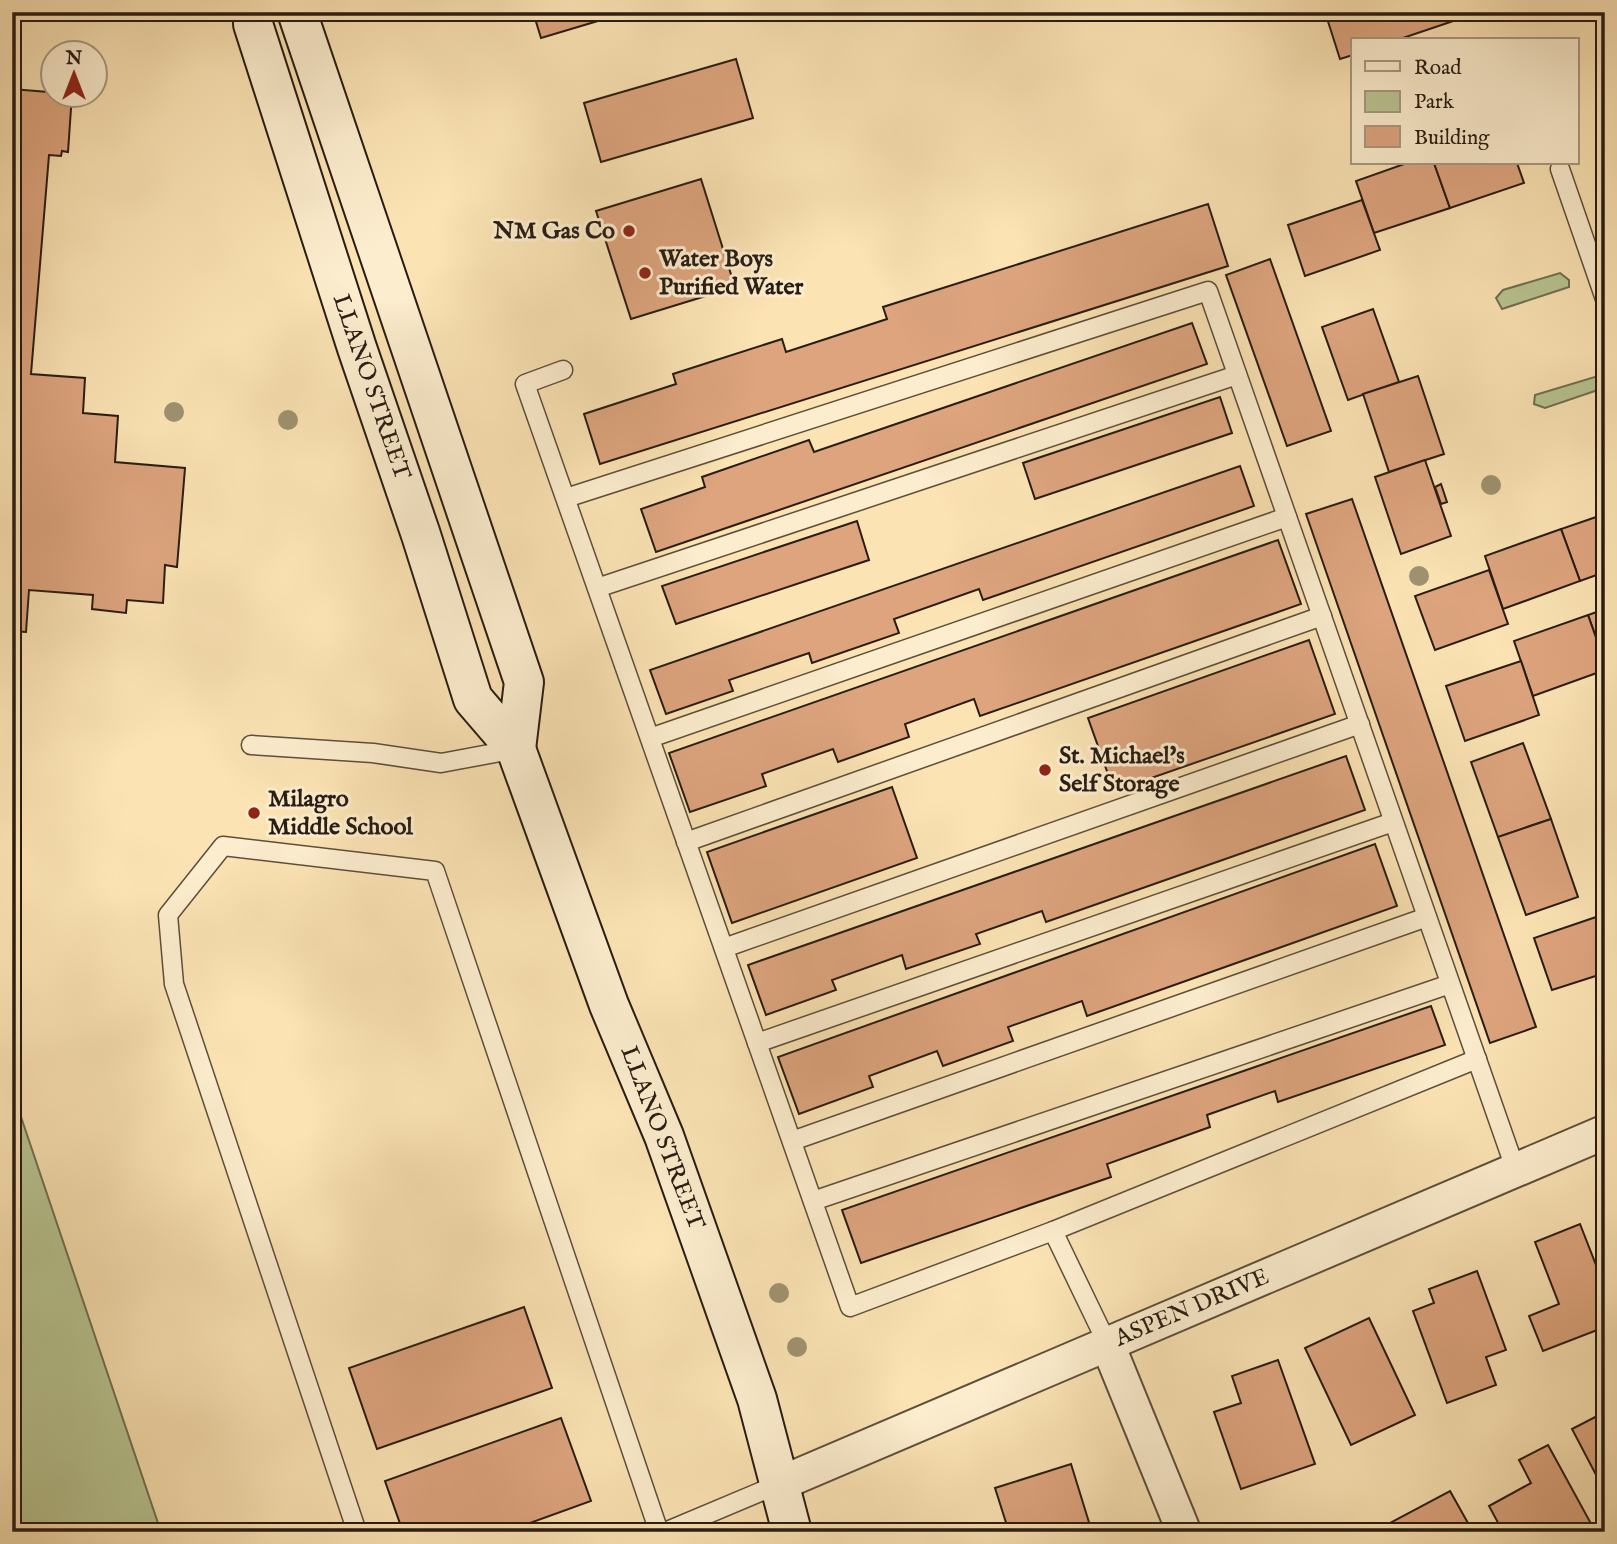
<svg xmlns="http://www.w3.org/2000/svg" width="1617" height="1544" font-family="'IM FELL English',serif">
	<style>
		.green { fill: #b8c592; stroke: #707052; stroke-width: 2 }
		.building { fill: #dda47e; stroke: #281c13; stroke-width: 2 }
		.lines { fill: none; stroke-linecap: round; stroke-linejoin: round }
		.lane-casing { stroke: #5d4e3b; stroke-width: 21 }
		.street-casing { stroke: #5d4e3b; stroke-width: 37 }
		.secondary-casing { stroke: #281c13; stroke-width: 42 }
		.lane { stroke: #fcedce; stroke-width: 18 }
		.street { stroke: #fcedce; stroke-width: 33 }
		.secondary { stroke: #fcedce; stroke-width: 38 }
		.tree { fill: #9f9270 }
		.poi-dot { fill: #8f2418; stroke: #fcedce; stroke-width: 2.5 }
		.labels { text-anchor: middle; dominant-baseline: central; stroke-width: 6; stroke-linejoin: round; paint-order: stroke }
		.poi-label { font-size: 24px; font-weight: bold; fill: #281c13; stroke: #fcedce; text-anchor: start }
		.street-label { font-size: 24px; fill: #281c13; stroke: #fcedce }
	</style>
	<rect width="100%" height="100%" fill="#fbe3b4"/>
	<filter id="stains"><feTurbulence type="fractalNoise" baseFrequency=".00286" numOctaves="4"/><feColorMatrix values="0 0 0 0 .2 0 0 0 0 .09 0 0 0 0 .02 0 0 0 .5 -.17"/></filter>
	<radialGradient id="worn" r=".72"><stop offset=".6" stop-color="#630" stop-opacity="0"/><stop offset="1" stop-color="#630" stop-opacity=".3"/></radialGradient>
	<g class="green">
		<polygon points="1560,273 1569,280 1569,287 1502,309 1496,298 1503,290"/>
		<polygon points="1598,376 1604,380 1601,389 1545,408 1534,404 1535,395"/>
		<polygon points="17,1105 161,1532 12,1532 12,1106"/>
	</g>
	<g class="building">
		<polygon points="533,12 628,12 541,38"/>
		<polygon points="1325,12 1480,12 1397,40 1353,40 1353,55 1340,59"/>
		<polygon points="736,59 753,118 601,162 584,103"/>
		<polygon points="12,89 72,94 68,152 62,151 61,156 49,155 31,374 85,378 83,413 118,416 115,462 185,468 177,567 165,565 163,603 127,600 126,613 92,609 93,595 29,590 26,632 12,631"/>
		<polygon points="1407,163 1434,163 1450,208 1374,233 1356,181"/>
		<polygon points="1434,163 1517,163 1524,183 1450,208"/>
		<polygon points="701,179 735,287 631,319 596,211"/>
		<polygon points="1362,200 1380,250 1305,276 1288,225"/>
		<polygon points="1208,204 1228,266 600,464 584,414 676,384 673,374 782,339 786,352 887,319 883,307"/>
		<polygon points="1270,259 1331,431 1287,446 1226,275"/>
		<polygon points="1373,309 1399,382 1348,400 1322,327"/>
		<polygon points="1192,323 1207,364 656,552 641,509 705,487 702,477 809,440 814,452"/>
		<polygon points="1418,376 1444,454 1389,472 1363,394"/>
		<polygon points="1220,397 1232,433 1035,499 1023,463"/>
		<polygon points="1425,460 1451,536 1401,554 1375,477"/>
		<polygon points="1240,466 1254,506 983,600 979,589 894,619 899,633 812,663 809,653 729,680 733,691 666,714 650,670"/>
		<polygon points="1441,484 1447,502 1441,504 1435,487"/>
		<polygon points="1352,499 1536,1027 1490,1043 1306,514"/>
		<polygon points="1605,514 1605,572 1580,581 1561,529"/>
		<polygon points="857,521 869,560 676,624 662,586"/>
		<polygon points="1561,529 1580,581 1503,609 1485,556"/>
		<polygon points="1278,540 1301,604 980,716 974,699 905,724 909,737 838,762 833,749 762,774 766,786 690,812 669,753"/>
		<polygon points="1489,570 1508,624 1435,650 1415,596"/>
		<polygon points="1605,609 1605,663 1588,615"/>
		<polygon points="1588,615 1605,663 1605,670 1533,696 1514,641"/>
		<polygon points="1309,640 1335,714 1114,791 1088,718"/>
		<polygon points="1521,661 1539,715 1465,741 1446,686"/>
		<polygon points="1523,743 1551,819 1498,837 1471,762"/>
		<polygon points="1346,756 1365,810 1046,922 1042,911 976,934 980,944 906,969 902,955 832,980 836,990 766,1015 748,965"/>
		<polygon points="892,787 917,858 732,923 707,852"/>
		<polygon points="1551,819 1578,897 1526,915 1498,837"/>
		<polygon points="1375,844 1397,906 1087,1016 1082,1001 1008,1027 1013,1041 943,1066 937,1051 869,1076 873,1087 799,1114 778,1057"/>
		<polygon points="1605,914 1605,973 1552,990 1534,938"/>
		<polygon points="1431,1006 1445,1045 1278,1102 1275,1091 1207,1115 1210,1127 1107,1164 1111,1177 861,1263 842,1210"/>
		<polygon points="1580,1224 1605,1288 1605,1327 1543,1351 1529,1316 1559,1304 1535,1242"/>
		<polygon points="1477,1271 1506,1350 1486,1357 1496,1385 1447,1403 1413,1311 1434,1303 1429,1289"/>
		<polygon points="524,1307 552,1388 377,1449 349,1368"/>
		<polygon points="1369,1318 1415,1415 1351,1445 1305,1348"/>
		<polygon points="1278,1360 1315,1464 1241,1489 1214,1412 1241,1403 1232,1376"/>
		<polygon points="1605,1412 1605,1492 1572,1429"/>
		<polygon points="561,1418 591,1501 505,1532 403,1532 385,1481"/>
		<polygon points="1548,1445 1595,1531 1595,1532 1503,1532 1489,1506 1531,1483 1519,1460"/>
		<polygon points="1071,1464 1092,1532 1009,1532 995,1488"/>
		<polygon points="1450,1491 1473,1532 1375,1531"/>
	</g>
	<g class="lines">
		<defs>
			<g id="lane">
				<polyline points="1560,169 1605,299"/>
				<polyline points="563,370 525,384 850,1307 1053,1231 1107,1343"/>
				<polyline points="566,498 1208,291 1516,1171"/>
				<polyline points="597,588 1237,375"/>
				<polyline points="650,738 1287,517"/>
				<polyline points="251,745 373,753 441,763 516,749"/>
				<polyline points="686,842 1322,616"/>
				<polyline points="724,948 1360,724"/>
				<polyline points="757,1043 1393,822"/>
				<polyline points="792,1141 1427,917"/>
				<polyline points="813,1201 1450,984"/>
				<polyline points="1053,1231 1477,1059"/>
				<polyline points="357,1532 174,984 168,915 223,846 435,871 659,1532"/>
				<polyline points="665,1532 779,1484"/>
			</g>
			<g id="street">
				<polyline points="1107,1343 1184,1532"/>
				<polyline points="779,1484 1605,1132"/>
			</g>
			<g id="secondary">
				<polyline points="254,12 253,24 357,348 421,535 473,699 516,749 609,1005 664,1136 757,1399 792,1532"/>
				<polyline points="297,12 524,682 516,749"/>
			</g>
		</defs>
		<use href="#lane" class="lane-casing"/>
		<use href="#street" class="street-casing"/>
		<use href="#secondary" class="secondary-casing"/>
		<use href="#lane" class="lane"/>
		<use href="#street" class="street"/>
		<use href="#secondary" class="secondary"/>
	</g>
	<g class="tree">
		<circle cx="174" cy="412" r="10"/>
		<circle cx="288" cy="420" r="10"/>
		<circle cx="1491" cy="485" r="10"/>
		<circle cx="1419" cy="576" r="10"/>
		<circle cx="779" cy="1293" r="10"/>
		<circle cx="797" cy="1347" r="10"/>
	</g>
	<g class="poi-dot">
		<circle cx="629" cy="231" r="7"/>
		<circle cx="645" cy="273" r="7"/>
		<circle cx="1045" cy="770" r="7"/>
		<circle cx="254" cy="813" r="7"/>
	</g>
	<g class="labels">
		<g class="poi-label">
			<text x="615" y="231" text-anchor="end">NM Gas Co</text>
			<text x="659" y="259">Water Boys<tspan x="659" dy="28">Purified Water</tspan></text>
			<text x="1059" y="756">St. Michael's<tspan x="1059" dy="28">Self Storage</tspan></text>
			<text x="268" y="799">Milagro<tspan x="268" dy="28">Middle School</tspan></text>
		</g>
		<g class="street-label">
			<text transform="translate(371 387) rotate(71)">LLANO STREET</text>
			<text transform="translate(662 1138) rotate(69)">LLANO STREET</text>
			<text transform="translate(1192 1308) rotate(-23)">ASPEN DRIVE</text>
		</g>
	</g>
	<rect width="1617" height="1544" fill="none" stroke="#fbe3b4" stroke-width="42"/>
	<rect x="14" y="14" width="1589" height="1516" fill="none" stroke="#281c13" stroke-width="3.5"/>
	<rect x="21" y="21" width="1575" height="1502" fill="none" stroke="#281c13" stroke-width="2"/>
	<rect x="1351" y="38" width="228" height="126" fill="#fcedce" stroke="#a79983" stroke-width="2"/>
	<rect x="1365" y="61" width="35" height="10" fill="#fcedce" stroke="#a79983" stroke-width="2"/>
	<text x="1414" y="74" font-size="21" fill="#281c13">Road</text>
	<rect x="1365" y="91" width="35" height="21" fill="#b8c592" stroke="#a79983" stroke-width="2"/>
	<text x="1414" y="108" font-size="21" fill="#281c13">Park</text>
	<rect x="1365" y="126" width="35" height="21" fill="#dda47e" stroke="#a79983" stroke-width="2"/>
	<text x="1414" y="144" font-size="21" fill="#281c13">Building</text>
	<g transform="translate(74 74)"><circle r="33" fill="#fcedce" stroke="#a79983" stroke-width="2"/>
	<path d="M0-5L12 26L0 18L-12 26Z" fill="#8f2418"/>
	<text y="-10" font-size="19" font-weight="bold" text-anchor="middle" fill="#281c13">N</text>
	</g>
	<rect width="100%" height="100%" filter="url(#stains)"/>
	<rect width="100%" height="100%" fill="url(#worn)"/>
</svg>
